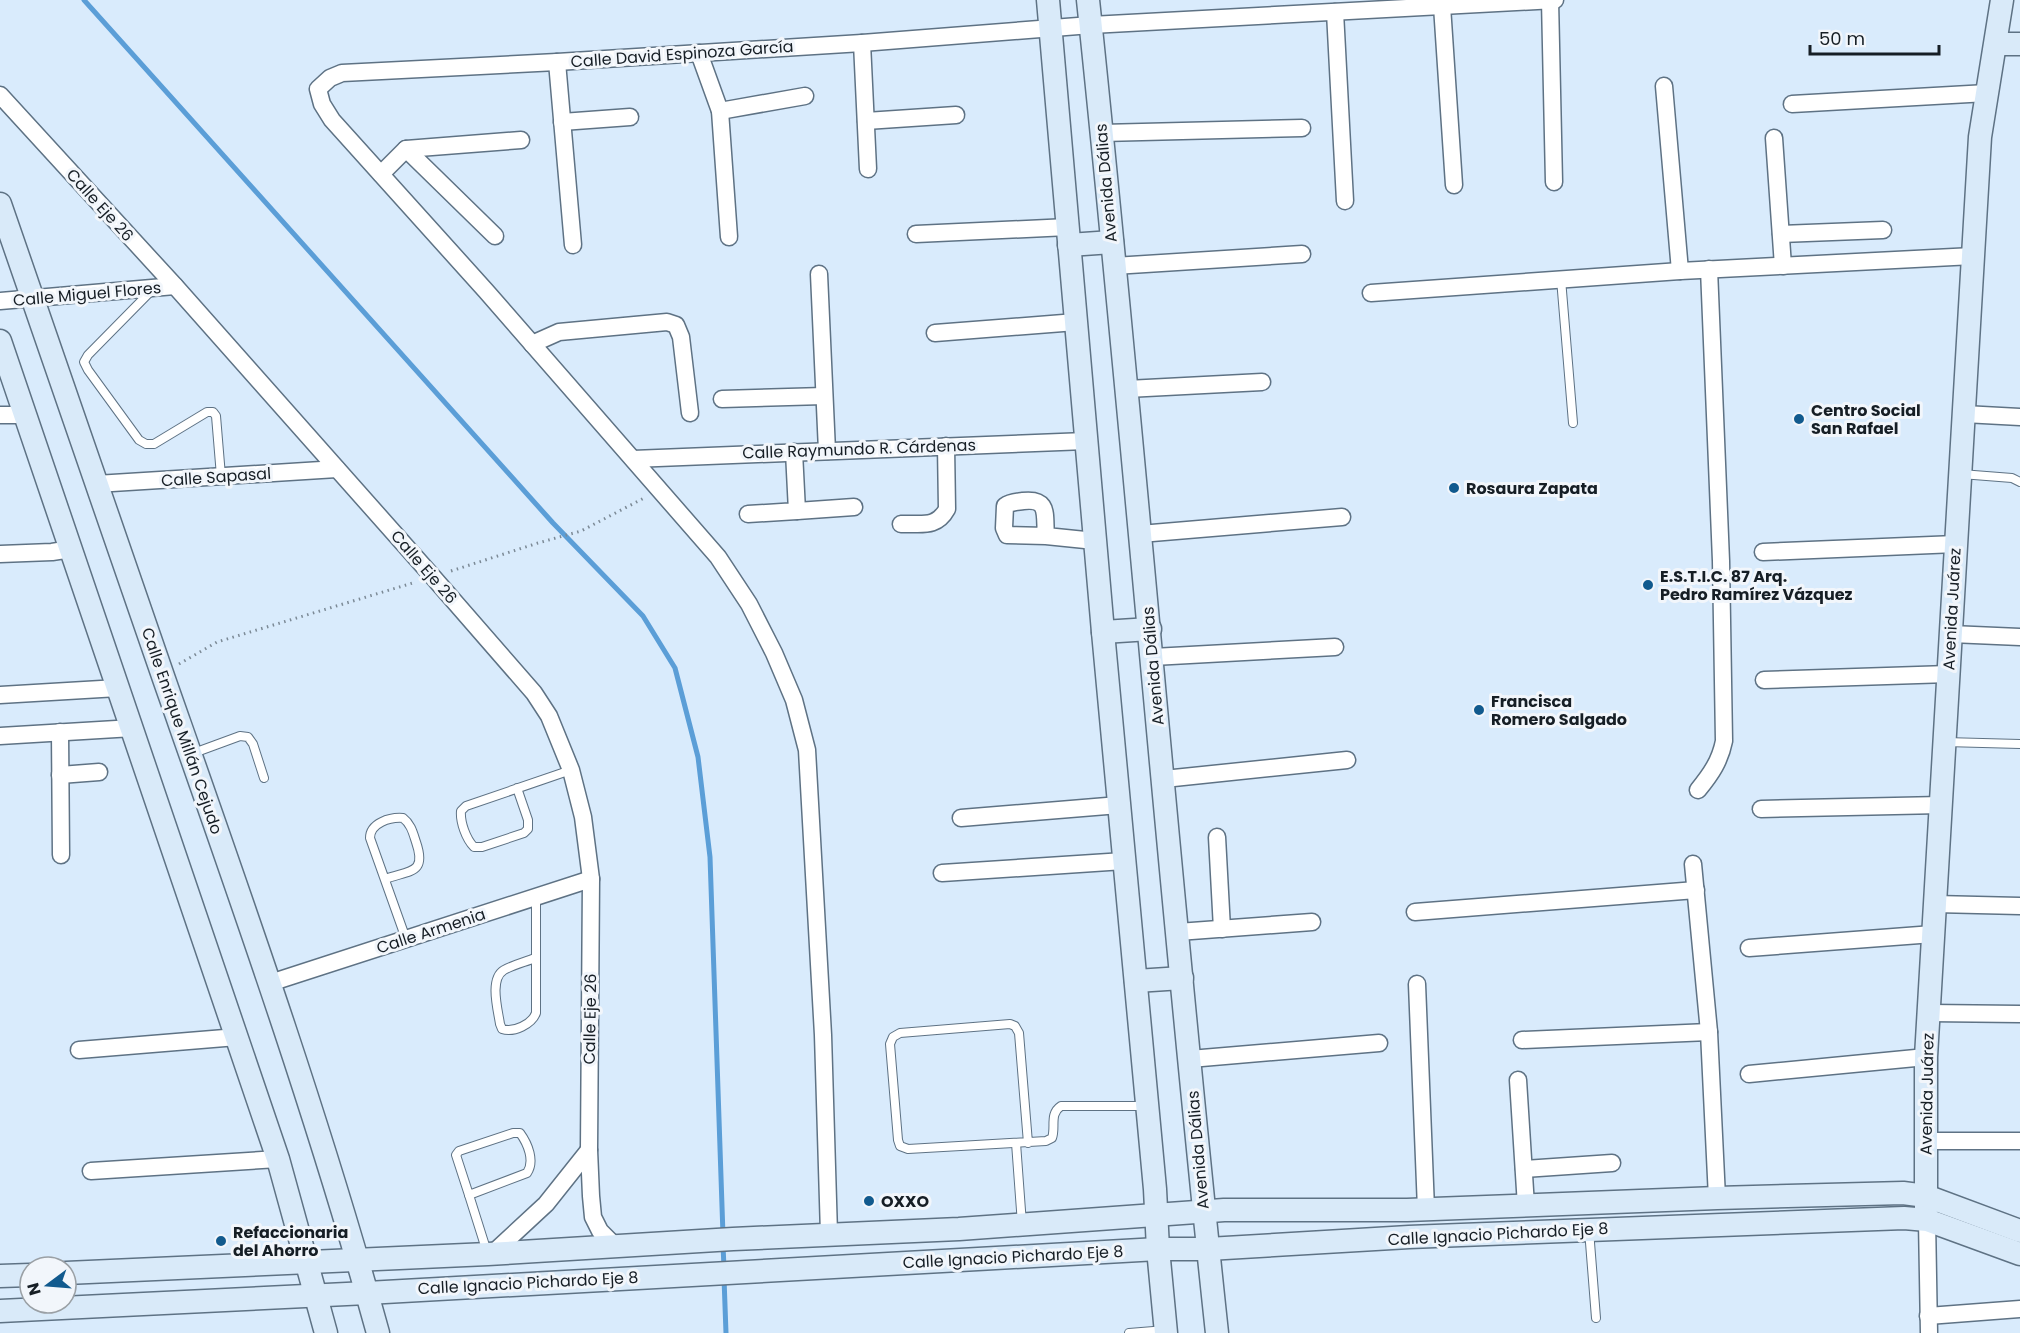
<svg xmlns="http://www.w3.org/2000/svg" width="2020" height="1333" font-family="Poppins,sans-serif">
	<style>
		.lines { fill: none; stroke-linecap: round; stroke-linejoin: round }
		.stream { stroke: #5b9ed7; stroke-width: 5 }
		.lane-casing { stroke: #5e7284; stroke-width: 10 }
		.street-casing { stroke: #5e7284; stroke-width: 19 }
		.secondary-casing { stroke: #5e7284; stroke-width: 25 }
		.path { stroke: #7c8a96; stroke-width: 3; stroke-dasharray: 1.5 4.5; stroke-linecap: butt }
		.lane { stroke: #fff; stroke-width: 8 }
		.street { stroke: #fff; stroke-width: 16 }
		.secondary { stroke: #d9eaf9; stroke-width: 22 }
		.poi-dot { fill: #115a8e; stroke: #f2f6fb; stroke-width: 2 }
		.labels { text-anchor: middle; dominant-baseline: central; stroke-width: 6; stroke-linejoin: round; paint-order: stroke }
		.street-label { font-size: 16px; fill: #161e25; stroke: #f2f6fb }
		.poi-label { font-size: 16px; font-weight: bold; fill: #161e25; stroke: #f2f6fb; text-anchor: start }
	</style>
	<rect width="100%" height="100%" fill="#d9ebfc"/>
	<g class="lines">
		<g class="stream">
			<polyline points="84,0 553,523 643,616 675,668 698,757 710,857 723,1235"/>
			<polyline points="723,1245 724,1268"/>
			<polyline points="724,1278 726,1333"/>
		</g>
		<defs>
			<g id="lane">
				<polyline points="1561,279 1573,423"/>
				<polyline points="152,290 88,355 84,362 88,370 139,440 146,444 154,444 207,412 213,412 216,416 221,476"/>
				<polyline points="1961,474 2012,478 2020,482"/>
				<polyline points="1945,742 2020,744"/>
				<polyline points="191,754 240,736 248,737 253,744 264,778"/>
				<path d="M517 788 528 820V829L524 833 482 847H474C466 839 460 822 461 811L466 806 571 770"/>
				<path d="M385 879C410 870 427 874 416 842 413 833 411 824 403 818 390 817 370 823 370 838L406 939"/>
				<path d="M535 958C525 962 513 965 504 970 489 979 498 1010 500 1024L502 1029C514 1033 532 1024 536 1013V897"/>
				<path d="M513 1133H520C528 1144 535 1161 527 1173L469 1195 456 1155 459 1151Z"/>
				<polyline points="1016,1143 1022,1224"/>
				<path d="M1028 1143 1019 1033 1015 1026 1010 1024 900 1033 893 1037 890 1044 898 1140 900 1146 908 1149 1046 1141 1052 1138C1056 1127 1049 1114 1061 1106H1147"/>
				<polyline points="469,1195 487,1252"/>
				<polyline points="1589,1230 1596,1318"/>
				<polyline points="1129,1333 1166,1330"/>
			</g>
			<g id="street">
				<polyline points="1550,0 1554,182"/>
				<polyline points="1442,6 1454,185"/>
				<polyline points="1335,12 1345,201"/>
				<polyline points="862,43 868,169"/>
				<polyline points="699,53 720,111 729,237"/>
				<polyline points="557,62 573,245"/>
				<polyline points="1664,86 1680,271"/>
				<polyline points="0,95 175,286 433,577 534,693 549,716 571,770 583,817 591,879 589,1150 591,1196 593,1217 600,1231 615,1246"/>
				<polyline points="1792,104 1987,93"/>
				<polyline points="720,111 805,96"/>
				<polyline points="866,121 956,115"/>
				<polyline points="562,122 630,117"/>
				<polyline points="1102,133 1302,128"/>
				<polyline points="1774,138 1783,266"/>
				<polyline points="406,149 495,236"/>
				<polyline points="381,174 406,149 521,140"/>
				<polyline points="916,234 1068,227"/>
				<polyline points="1781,234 1883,230"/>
				<polyline points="1114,266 1302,254"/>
				<polyline points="819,274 827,451"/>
				<polyline points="1371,293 1680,271 1973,256"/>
				<polyline points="0,301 175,286"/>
				<polyline points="935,333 1076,322"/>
				<polyline points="532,344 559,332 667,322 676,325 681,337 690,413"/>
				<polyline points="1127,389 1262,382"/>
				<polyline points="722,399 824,396"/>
				<polyline points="1964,414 2020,417"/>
				<polyline points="0,415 25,415"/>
				<polyline points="633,459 1086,441"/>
				<polyline points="96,484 337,469"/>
				<polyline points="797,511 854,507"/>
				<polyline points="748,514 797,511 794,452"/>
				<path d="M901 524C921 523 936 529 947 509L946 446"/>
				<polyline points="1140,534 1342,517"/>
				<path d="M1046 536C1044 515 1050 498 1023 501 1016 502 1010 502 1005 506L1004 528 1007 535 1046 536 1095 541"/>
				<polyline points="1763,552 1956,544"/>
				<polyline points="0,554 52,552 71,549"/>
				<polyline points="1951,634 2020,637"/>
				<polyline points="1153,657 1335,647"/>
				<polyline points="1764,680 1949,674"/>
				<polyline points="0,695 118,688"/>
				<polyline points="60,732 61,855"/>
				<polyline points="0,736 133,728"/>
				<polyline points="60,775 99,772"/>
				<polyline points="1164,779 1347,760"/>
				<path d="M1698 790C1711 774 1720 761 1724 741L1721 561 1709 269"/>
				<polyline points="1761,809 1941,805"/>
				<polyline points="961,818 1119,805"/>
				<polyline points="1217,837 1222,929"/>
				<polyline points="1693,864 1709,1032 1717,1198"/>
				<polyline points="942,873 1124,861"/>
				<polyline points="1935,904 2020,906"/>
				<polyline points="1415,912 1696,890"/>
				<polyline points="1178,932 1312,922"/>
				<polyline points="1749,948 1933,934"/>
				<polyline points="270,983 591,879"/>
				<polyline points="1417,984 1426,1209"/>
				<polyline points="1929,1013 2020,1014"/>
				<polyline points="1522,1040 1709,1032"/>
				<polyline points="79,1050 237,1037"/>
				<polyline points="1190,1059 1379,1043"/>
				<polyline points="1749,1074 1926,1057"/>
				<polyline points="1518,1080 1526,1206"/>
				<polyline points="1926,1141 2020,1141"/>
				<polyline points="1524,1169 1612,1163"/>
				<polyline points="91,1171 278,1159"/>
				<polyline points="1927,1220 1929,1333"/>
				<polyline points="829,1234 823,1035 807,750 794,700 774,653 749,604 718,557 486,291 332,120 322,104 318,89 330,78 342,73 557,62 862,43 1091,25 1555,0"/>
				<polyline points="492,1254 546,1204 589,1150"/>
				<polyline points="1928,1316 2020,1309"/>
			</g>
			<g id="secondary">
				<polyline points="1048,0 1103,632 1155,1189 1158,1249 1166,1333"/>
				<path d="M1088 0C1135 444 1169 889 1217 1333"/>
				<polyline points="1996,44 2020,44"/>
				<path d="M0 204C56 362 108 521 164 679 240 896 317 1112 378 1333"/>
				<polyline points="1069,245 1112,242"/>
				<polyline points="0,341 278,1159 326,1333"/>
				<polyline points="1103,632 1150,629"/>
				<polyline points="1136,981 1182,978"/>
				<polyline points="1926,1210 1926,1057 1980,137 2002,0"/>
				<polyline points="66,1273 488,1254 733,1239 959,1229 1224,1210 1407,1210 1717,1198 1903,1193 1926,1196 2020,1231"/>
				<polyline points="0,1276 30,1275"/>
				<polyline points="0,1311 367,1293 1158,1249 1208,1249 1409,1237 1904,1218 1927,1220 2020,1254"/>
			</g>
		</defs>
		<use href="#lane" class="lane-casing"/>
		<use href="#street" class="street-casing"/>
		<use href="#secondary" class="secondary-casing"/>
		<g class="path">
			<polyline points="451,571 538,543 581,531 646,497"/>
			<polyline points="179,664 217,642 416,582"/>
		</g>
		<use href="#lane" class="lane"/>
		<use href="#street" class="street"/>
		<use href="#secondary" class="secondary"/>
	</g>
	<g class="poi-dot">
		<circle cx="1799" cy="419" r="6"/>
		<circle cx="1454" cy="488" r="6"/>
		<circle cx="1648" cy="585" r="6"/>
		<circle cx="1479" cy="710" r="6"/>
		<circle cx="869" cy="1201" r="6"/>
		<circle cx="221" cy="1241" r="6"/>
	</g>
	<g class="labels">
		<g class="street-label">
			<text transform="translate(682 54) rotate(-4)">Calle David Espinoza García</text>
			<text transform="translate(1106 183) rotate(-95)">Avenida Dálias</text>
			<text transform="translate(100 205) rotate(48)">Calle Eje 26</text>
			<text transform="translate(87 294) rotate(-5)">Calle Miguel Flores</text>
			<text transform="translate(859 449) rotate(-2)">Calle Raymundo R. Cárdenas</text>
			<text transform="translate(216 477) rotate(-4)">Calle Sapasal</text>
			<text transform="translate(424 567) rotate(49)">Calle Eje 26</text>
			<text transform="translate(1952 609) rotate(-87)">Avenida Juárez</text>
			<text transform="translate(1153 666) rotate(-95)">Avenida Dálias</text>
			<text transform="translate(182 731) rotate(71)">Calle Enrique Millán Cejudo</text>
			<text transform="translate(431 931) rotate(-18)">Calle Armenia</text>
			<text transform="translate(590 1019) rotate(-89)">Calle Eje 26</text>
			<text transform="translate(1927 1094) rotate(-89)">Avenida Juárez</text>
			<text transform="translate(1198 1150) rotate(-95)">Avenida Dálias</text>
			<text transform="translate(1498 1234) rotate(-3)">Calle Ignacio Pichardo Eje 8</text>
			<text transform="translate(1013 1257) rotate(-3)">Calle Ignacio Pichardo Eje 8</text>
			<text transform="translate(528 1283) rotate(-3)">Calle Ignacio Pichardo Eje 8</text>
		</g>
		<g class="poi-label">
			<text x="1811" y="410">Centro Social<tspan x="1811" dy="18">San Rafael</tspan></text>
			<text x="1466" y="488">Rosaura Zapata</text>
			<text x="1660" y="576">E.S.T.I.C. 87 Arq.<tspan x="1660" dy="18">Pedro Ramírez Vázquez</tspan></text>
			<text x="1491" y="701">Francisca<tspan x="1491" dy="18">Romero Salgado</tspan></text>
			<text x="881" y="1201">OXXO</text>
			<text x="233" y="1232">Refaccionaria<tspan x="233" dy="18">del Ahorro</tspan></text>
		</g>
	</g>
	<g transform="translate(48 1285) rotate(254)"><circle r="28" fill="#f2f6fb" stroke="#9aa0a5" stroke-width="1.5"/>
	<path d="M0-4.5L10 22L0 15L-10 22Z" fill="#115a8e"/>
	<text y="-9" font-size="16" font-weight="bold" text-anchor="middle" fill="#161e25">N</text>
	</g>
	<path d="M1810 45v9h129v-9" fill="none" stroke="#161e25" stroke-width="3"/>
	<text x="1819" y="45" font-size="18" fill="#161e25" stroke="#f2f6fb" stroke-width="4.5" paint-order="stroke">50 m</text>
</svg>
